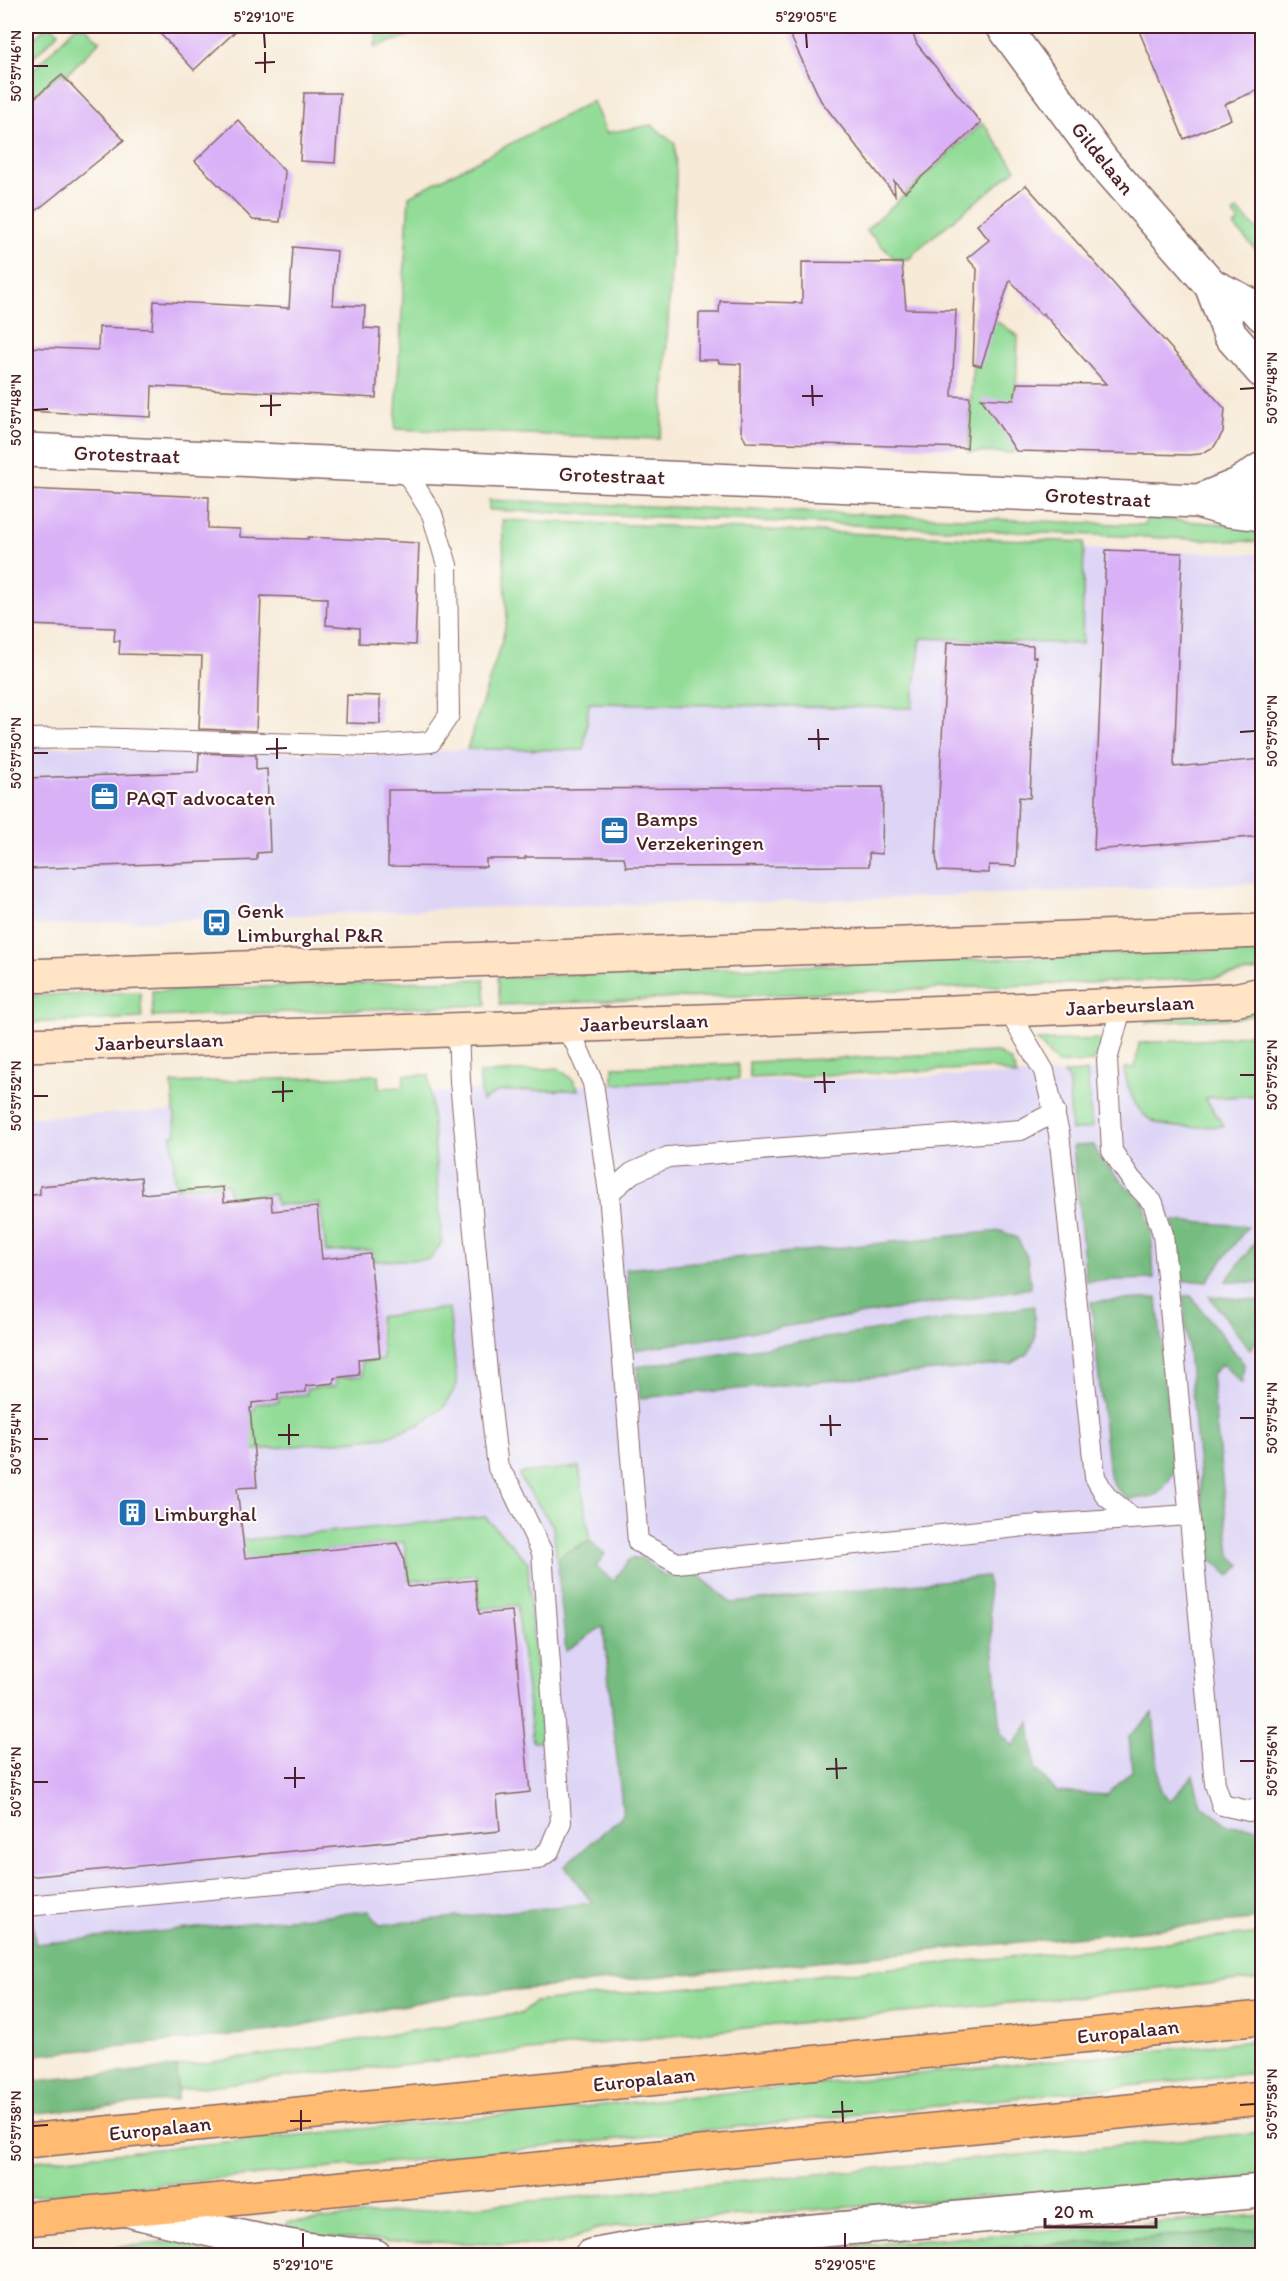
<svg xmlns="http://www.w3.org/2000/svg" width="1288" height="2281" font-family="Itim,sans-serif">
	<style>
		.built { fill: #ded5f6 }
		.green { fill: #92dc97; stroke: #6e7e61; stroke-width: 1.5 }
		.forest { fill: #75bc80; stroke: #606e56; stroke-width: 1.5 }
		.building { fill: #d9b1f7 }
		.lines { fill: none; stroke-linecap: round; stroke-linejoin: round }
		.service-casing { stroke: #876667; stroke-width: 22 }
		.minor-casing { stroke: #876667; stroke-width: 36 }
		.tertiary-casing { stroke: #876667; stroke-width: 36 }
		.secondary-casing { stroke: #876667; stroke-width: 36 }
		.primary-casing { stroke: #876667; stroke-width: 36 }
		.service { stroke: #fff; stroke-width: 20 }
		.minor { stroke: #fff; stroke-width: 33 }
		.tertiary { stroke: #fff; stroke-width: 33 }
		.secondary { stroke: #ffe4c6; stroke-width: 33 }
		.primary { stroke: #febb71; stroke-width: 33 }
		.ticks { fill: none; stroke: #4a1f2b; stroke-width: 2 }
		.labels { text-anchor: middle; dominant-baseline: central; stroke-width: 4.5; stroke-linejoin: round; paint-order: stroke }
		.street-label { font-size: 21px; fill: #4a1f2b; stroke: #fdfcf7 }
		.poi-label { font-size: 21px; fill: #4a1f2b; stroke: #fdfcf7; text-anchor: start }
		.neatline { fill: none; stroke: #4a1f2b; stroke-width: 2 }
		.ticks-label { font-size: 15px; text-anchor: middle; fill: #4a1f2b }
	</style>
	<rect width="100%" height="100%" fill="#fdfcf7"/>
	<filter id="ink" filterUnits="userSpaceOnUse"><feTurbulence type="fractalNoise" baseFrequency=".0167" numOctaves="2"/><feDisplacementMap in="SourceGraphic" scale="12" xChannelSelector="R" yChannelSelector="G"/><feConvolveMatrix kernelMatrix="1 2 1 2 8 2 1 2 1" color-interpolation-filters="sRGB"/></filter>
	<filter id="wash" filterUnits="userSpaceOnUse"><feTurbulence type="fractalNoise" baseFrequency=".008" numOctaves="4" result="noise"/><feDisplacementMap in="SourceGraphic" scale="24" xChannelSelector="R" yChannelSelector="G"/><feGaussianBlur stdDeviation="1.35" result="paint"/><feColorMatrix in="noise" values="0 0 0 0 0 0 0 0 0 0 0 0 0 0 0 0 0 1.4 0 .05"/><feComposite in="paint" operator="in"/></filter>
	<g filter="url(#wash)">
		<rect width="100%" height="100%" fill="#f7ead7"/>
		<g class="built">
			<polygon points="1084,549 1262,554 1262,883 903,898 471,908 26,926 26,749 82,746 392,755 467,749 584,750 588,703 912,708 921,638 1081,644"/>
			<polygon points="1262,1064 1262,1828 1004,1808 603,1626 623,1815 565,1866 593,1903 380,1925 369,1911 35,1944 33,1921 26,1921 26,1117 163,1112 217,1100 358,1096 608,1084 1014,1075"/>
		</g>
		<g class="green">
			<polygon points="47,26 51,26 59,32 26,65 26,46"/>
			<polygon points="76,26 84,26 100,41 65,76 61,73 31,98 26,91 26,77"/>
			<polygon points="378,26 439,26 375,47"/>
			<polygon points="593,101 606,133 652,125 675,144 676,181 662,427 659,439 395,429 409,196"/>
			<polygon points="983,123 1016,169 919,248 909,259 895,259 866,230"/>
			<polygon points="1237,210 1262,234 1262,256 1234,226 1239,222 1233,214"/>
			<polygon points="976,307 1018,336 1014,453 968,452"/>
			<polygon points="489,500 1145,525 1146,518 1262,527 1262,542 489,510"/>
			<polygon points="502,520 1084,542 1082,644 921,638 912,708 589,703 584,750 467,749 502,641 507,618"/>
			<polygon points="1262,942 1262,970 1214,978 500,1005 498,977 1257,949"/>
			<polygon points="484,979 486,1005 153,1017 152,991"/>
			<polygon points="140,992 142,1018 26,1023 26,996"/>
			<polygon points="1262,1005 1262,1013 1240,1018 1145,1023 1157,1016"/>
			<path d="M1262 1032V1095L1205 1098 1224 1126C1167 1128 1136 1135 1124 1068H1135L1139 1043 1218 1039Z"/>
			<polygon points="1108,1039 1092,1062 1058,1064 1037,1041"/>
			<polygon points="996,1052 1011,1061 1017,1076 992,1068 750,1078 749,1062"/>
			<polygon points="738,1064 739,1079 613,1084 613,1067"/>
			<polygon points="558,1068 573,1080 579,1090 499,1091 482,1101 479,1074"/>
			<polygon points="1087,1072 1092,1128 1071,1131 1069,1083 1064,1073"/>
			<polygon points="378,1075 379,1088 403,1087 404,1075 429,1075 442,1242 430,1259 375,1261 372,1250 326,1252 320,1203 276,1205 274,1194 230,1197 227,1184 175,1188 172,1135 176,1134 172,1083"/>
			<polygon points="449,1308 457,1384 444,1407 420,1424 385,1437 215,1454 227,1412 255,1410 255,1404 279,1402 279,1397 307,1394 307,1389 336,1386 336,1378 363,1376 361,1362 383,1360 379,1317"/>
			<polygon points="579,1467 590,1541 566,1552 557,1560 553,1526 520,1478 520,1473"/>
			<polygon points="485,1517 528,1562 530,1605 543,1742 533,1742 517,1605 480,1609 477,1575 409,1581 404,1542 226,1561 225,1542"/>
			<polygon points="1262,1933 1262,1979 745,2028 259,2080 177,2090 177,2067 279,2053 522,2013 534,2002"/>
			<polygon points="1262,2040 1262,2072 428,2159 26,2197 26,2162"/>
			<path d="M1262 2132V2177L644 2222 596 2229 561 2244 535 2245 388 2241 290 2235 284 2229 288 2222C613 2195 938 2165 1262 2132Z"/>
			<polygon points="1262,2215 1262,2229 910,2255 748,2256 873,2244"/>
			<polygon points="171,2242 212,2243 249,2255 31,2256"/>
		</g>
		<g class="forest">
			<polygon points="1094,1145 1099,1158 1144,1204 1151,1227 1154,1279 1086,1281 1073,1146"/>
			<polygon points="1173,1221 1248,1226 1207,1281 1178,1281"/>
			<polygon points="1001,1231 1017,1238 1027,1257 1031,1288 635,1350 626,1269"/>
			<polygon points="1262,1233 1262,1283 1226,1281"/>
			<polygon points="1183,1296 1191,1296 1244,1364 1242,1383 1222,1364 1211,1375 1230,1555 1241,1565 1230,1576 1207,1555"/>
			<polygon points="1209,1296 1262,1301 1262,1333 1250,1350"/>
			<path d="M1157 1298 1174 1471C1160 1498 1156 1497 1128 1499L1116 1488 1109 1475 1091 1302Z"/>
			<polygon points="1034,1306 1035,1338 1028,1354 1011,1364 640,1398 637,1367"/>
			<polygon points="590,1541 605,1554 596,1566 613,1581 630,1559 641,1558 664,1576 697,1574 732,1603 987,1576 1001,1734 1013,1746 1030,1722 1035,1768 1057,1792 1107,1795 1132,1771 1129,1736 1153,1713 1160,1789 1170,1801 1193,1775 1201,1805 1228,1825 1262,1828 1262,1919 451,1996 272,2031 26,2056 26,1921 33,1920 35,1944 369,1911 380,1925 592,1903 565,1866 623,1815 603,1626 566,1651 557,1560 566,1552"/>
			<polygon points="177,2067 177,2100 26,2114 26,2082"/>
			<polygon points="1262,2229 1262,2255 910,2255"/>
		</g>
		<g id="blocks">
			<g class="building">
				<polygon points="153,26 241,26 194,70"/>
				<polygon points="786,26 910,26 917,44 981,123 905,192 894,181 895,195 821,101"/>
				<polygon points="1137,26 1263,26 1263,88 1225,104 1231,119 1184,139"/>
				<polygon points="62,75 124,140 26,219 26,105"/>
				<polygon points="304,93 340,93 335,163 300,161"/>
				<polygon points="238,120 285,172 280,222 253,220 195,161"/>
				<polygon points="1026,185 1225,409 1223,432 1214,447 1200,454 1189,455 1016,451 981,398 1014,400 1017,383 1106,384 1043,313 1041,315 1010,280 981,366 973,364 977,269 967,258 989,240 977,225"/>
				<polygon points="293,247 337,251 333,305 365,306 364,328 380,329 376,398 152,386 151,417 26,411 26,347 98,350 99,327 152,329 154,301 289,308"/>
				<polygon points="802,262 902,263 906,309 956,310 952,396 970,397 967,448 746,442 741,431 741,364 719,363 718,360 698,360 699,313 719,313 720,301 802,303"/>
				<polygon points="26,489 209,497 208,528 240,529 240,537 308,539 308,537 419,543 415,645 359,643 359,628 326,625 327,598 261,596 256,731 199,729 202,656 119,654 120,641 114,641 115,628 26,625"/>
				<polygon points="1106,550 1182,553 1174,767 1263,759 1263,836 1094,850"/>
				<polygon points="947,642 1033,646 1033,657 1036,657 1030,798 1019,797 1016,866 989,865 989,873 938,871 936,855"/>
				<polygon points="347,695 380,696 380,724 346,723"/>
				<polygon points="199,753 256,755 256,770 267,769 270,852 257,853 257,860 26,869 26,778 198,772"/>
				<polygon points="883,787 882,854 869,853 869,866 626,867 624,857 525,857 525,859 486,859 486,867 388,866 388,790"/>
				<polygon points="141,1177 142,1194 223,1187 224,1202 271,1197 272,1211 317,1207 322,1259 370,1254 380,1357 358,1359 359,1375 334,1378 334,1383 306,1386 306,1392 278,1394 278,1400 252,1403 252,1408 250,1408 257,1487 237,1488 245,1558 397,1543 403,1556 408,1587 475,1580 479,1614 512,1611 530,1792 497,1796 500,1831 26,1877 26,1196 40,1194 40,1186"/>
			</g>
		</g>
	</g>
	<g filter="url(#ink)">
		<use href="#blocks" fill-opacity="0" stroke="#876667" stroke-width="1.5"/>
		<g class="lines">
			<defs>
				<g id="service">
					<polyline points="26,739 86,738 373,746 431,742 449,715 447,565 432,514 402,465"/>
					<polyline points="1122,1005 1107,1060 1112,1151 1131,1179 1153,1203 1163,1234 1215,1784 1222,1805 1249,1811 1262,1808"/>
					<polyline points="1008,1010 1044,1071 1059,1133 1095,1477 1106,1496 1133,1518"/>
					<polyline points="560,1025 575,1042 593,1083 609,1193 638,1542 677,1563 1026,1526 1189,1515"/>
					<polyline points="609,1193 632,1173 668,1157 1021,1130 1055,1112"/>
					<polyline points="26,1906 538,1859 549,1851 561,1822 542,1552 511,1487 498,1468 488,1383 460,1081 458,1030"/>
				</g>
				<g id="minor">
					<polyline points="26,450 1197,501 1229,510 1262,514"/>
					<polyline points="1199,501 1238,485 1262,469"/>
					<path d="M128 2210C209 2230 292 2252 375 2256"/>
					<polyline points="591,2256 645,2246 1262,2191"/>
				</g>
				<g id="tertiary">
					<polyline points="1003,26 1103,162 1211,285 1230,335 1262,371"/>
					<polyline points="1211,285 1255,307 1262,315"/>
				</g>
				<g id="secondary">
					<polyline points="26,976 1262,931"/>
					<polyline points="26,1045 1008,1010 1234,1000 1262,994"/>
				</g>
				<g id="primary">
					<polyline points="26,2141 1262,2018"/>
					<polyline points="26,2219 1262,2098"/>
				</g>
			</defs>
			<use href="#service" class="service-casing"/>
			<use href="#minor" class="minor-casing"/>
			<use href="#tertiary" class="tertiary-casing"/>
			<use href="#secondary" class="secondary-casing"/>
			<use href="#primary" class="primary-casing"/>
			<use href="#service" class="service"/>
			<use href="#minor" class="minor"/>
			<use href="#tertiary" class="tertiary"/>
			<use href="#secondary" class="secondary"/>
			<use href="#primary" class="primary"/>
		</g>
	</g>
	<path class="ticks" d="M264 33 265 48M806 33 807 48M265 52V73M255 63 275 62M33 66H48M812 385 813 406M1240 389 1255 388M271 395V416M802 396H823M260 406 281 405M33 410 48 409M818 729 819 750M1240 732 1255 731M277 738V759M808 739H829M266 749 287 748M33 753H48M824 1072 825 1093M1240 1075H1255M283 1081V1102M814 1082H835M272 1092 293 1091M33 1096H48M830 1415 831 1436M1240 1418H1255M289 1424V1445M820 1425H841M278 1435H299M33 1439H48M836 1758 837 1779M1240 1761H1255M295 1767V1788M826 1769 847 1768M284 1778H305M33 1782H48M842 2101 843 2122M1240 2105 1255 2104M301 2110V2131M832 2112 853 2111M290 2121H311M33 2126 48 2125M303 2233V2248M845 2233V2248"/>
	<defs>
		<symbol id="office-square" viewBox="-11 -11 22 22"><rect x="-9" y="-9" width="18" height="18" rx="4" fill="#1f6fb2" stroke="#fdfcf7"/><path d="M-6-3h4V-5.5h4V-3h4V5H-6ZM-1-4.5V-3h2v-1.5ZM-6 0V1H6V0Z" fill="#fff"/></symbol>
		<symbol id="bus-square" viewBox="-11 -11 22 22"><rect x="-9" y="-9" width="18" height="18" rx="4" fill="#1f6fb2" stroke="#fdfcf7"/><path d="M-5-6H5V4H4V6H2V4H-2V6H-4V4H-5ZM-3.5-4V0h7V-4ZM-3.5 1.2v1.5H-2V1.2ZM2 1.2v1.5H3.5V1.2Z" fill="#fff"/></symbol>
		<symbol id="building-square" viewBox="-11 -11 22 22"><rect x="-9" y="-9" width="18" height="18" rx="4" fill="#1f6fb2" stroke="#fdfcf7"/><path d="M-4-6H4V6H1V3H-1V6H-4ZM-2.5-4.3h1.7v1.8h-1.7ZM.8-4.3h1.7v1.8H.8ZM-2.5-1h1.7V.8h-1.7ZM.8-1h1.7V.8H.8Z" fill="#fff"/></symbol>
	</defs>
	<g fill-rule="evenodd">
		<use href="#office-square" x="88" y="780" width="33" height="33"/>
		<use href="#office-square" x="598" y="814" width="33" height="33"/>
		<use href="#bus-square" x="200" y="906" width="33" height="33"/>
		<use href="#building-square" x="116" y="1496" width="33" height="33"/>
	</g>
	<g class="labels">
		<g class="street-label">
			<text transform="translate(1103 158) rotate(51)">Gildelaan</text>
			<text transform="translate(127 454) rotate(2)">Grotestraat</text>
			<text transform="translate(612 475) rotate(2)">Grotestraat</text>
			<text transform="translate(1098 497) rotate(3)">Grotestraat</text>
			<text transform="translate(1130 1005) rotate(-3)">Jaarbeurslaan</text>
			<text transform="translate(644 1022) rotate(-2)">Jaarbeurslaan</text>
			<text transform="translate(159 1041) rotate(-2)">Jaarbeurslaan</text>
			<text transform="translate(1128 2031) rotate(-6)">Europalaan</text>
			<text transform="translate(644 2079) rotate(-6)">Europalaan</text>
			<text transform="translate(160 2128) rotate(-6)">Europalaan</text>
		</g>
		<g class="poi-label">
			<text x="126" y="797">PAQT advocaten</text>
			<text x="636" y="818">Bamps<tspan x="636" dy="24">Verzekeringen</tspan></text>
			<text x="237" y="910">Genk<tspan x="237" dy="24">Limburghal P&amp;R</tspan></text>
			<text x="154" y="1513">Limburghal</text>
		</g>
	</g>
	<rect width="1288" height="2281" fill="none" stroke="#fdfcf7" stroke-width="66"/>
	<path d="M1045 2218v9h111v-9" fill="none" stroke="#4a1f2b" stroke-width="3"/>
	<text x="1054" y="2218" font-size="18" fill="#4a1f2b" stroke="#fdfcf7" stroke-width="4.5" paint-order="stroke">20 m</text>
	<rect x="33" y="33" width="1222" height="2215" class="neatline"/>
	<g class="ticks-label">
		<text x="264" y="22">5°29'10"E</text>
		<text x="806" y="22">5°29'05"E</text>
		<text transform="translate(16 66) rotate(-90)" y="5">50°57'46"N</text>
		<text transform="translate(1272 388) rotate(-90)" y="5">50°57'48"N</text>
		<text transform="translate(16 410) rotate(-90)" y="5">50°57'48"N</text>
		<text transform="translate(1272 731) rotate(-90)" y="5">50°57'50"N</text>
		<text transform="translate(16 753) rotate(-90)" y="5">50°57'50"N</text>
		<text transform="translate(1272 1075) rotate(-90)" y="5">50°57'52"N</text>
		<text transform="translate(16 1096) rotate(-90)" y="5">50°57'52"N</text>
		<text transform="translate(1272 1418) rotate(-90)" y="5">50°57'54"N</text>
		<text transform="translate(16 1439) rotate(-90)" y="5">50°57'54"N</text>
		<text transform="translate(1272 1761) rotate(-90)" y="5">50°57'56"N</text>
		<text transform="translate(16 1782) rotate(-90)" y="5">50°57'56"N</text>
		<text transform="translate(1272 2104) rotate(-90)" y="5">50°57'58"N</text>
		<text transform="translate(16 2126) rotate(-90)" y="5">50°57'58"N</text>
		<text x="303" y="2270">5°29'10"E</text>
		<text x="845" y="2270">5°29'05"E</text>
	</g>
</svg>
